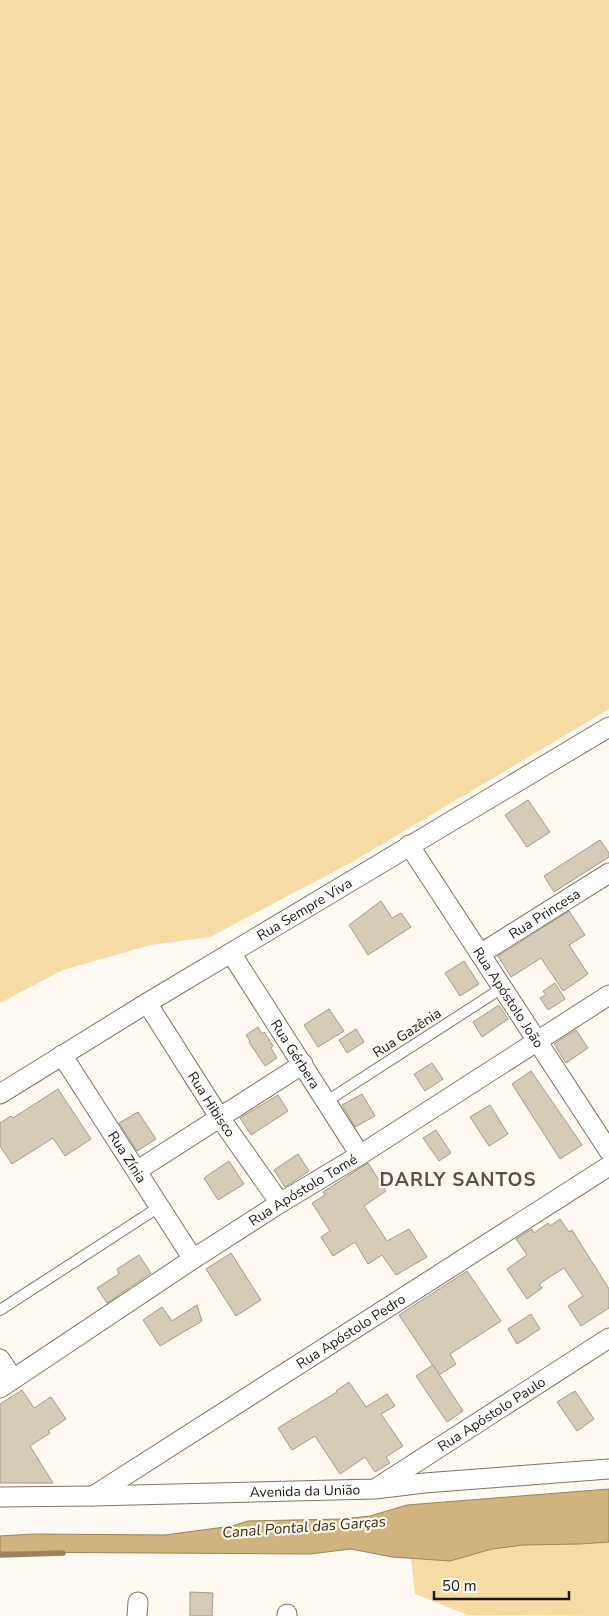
<svg xmlns="http://www.w3.org/2000/svg" width="609" height="1616" font-family="'Nunito Sans',sans-serif">
	<style>
		.green { fill: #f7dba5 }
		.water { fill: #d0b37d; stroke: #9a845c }
		.lines { fill: none; stroke-linecap: round; stroke-linejoin: round }
		.stream { stroke: #9a845c; stroke-width: 5.5 }
		.building { fill: #d6cbb7; stroke: #a39986 }
		.lane-casing { stroke: #7e7462; stroke-width: 12 }
		.street-casing { stroke: #7e7462; stroke-width: 21 }
		.lane { stroke: #fff; stroke-width: 10 }
		.street { stroke: #fff; stroke-width: 19 }
		.labels { text-anchor: middle; dominant-baseline: central; stroke-width: 4.5; stroke-linejoin: round; paint-order: stroke }
		.street-label { font-size: 14px; fill: #1b1810; stroke: #fef9f1 }
		.water-label { font-size: 15px; font-style: italic; fill: #402c00; stroke: #fef9f1 }
		.district-label { font-size: 19px; font-weight: bold; letter-spacing: 1px; fill: #5a503f; stroke: #fef9f1 }
	</style>
	<rect width="100%" height="100%" fill="#fef9f1"/>
	<g class="green">
		<polygon points="0,0 609,0 609,709 352,862 210,937 150,945 63,970 0,1003"/>
		<polygon points="609,1542 609,1616 468,1615 415,1594 411,1559 450,1561 492,1549 523,1545 580,1544"/>
	</g>
	<polygon class="water" points="609,1489 609,1542 580,1544 523,1545 492,1549 450,1561 392,1557 351,1549 310,1554 0,1552 0,1536 34,1534 165,1535 232,1526 248,1521 342,1519 370,1516 407,1505"/>
	<g class="lines">
		<polyline class="stream" points="0,1555 63,1553"/>
	</g>
	<g class="building">
		<polygon points="528,800 550,832 527,847 505,815"/>
		<polygon points="600,840 609,853 609,857 554,892 544,876"/>
		<polygon points="381,901 392,918 401,913 411,927 368,955 349,925"/>
		<polygon points="569,911 585,935 569,945 588,974 563,991 541,958 511,977 498,956"/>
		<polygon points="464,961 479,984 460,996 445,973"/>
		<polygon points="555,983 565,999 548,1010 540,998 546,995 543,991"/>
		<polygon points="499,1005 508,1019 482,1037 473,1022"/>
		<polygon points="329,1009 344,1031 318,1047 304,1025"/>
		<polygon points="258,1027 262,1034 264,1032 273,1046 271,1048 277,1058 265,1066 249,1042 250,1041 246,1035"/>
		<polygon points="356,1029 364,1042 347,1053 339,1040"/>
		<polygon points="576,1030 588,1048 566,1063 554,1044"/>
		<polygon points="432,1063 443,1079 425,1091 414,1074"/>
		<polygon points="531,1071 582,1145 560,1159 512,1084"/>
		<polygon points="58,1089 91,1139 65,1156 53,1138 12,1164 0,1146 0,1123 11,1116 13,1118"/>
		<polygon points="362,1094 375,1116 355,1127 342,1105"/>
		<polygon points="278,1095 288,1111 251,1135 240,1118"/>
		<polygon points="490,1105 508,1134 489,1146 470,1117"/>
		<polygon points="138,1112 156,1139 137,1151 119,1123"/>
		<polygon points="436,1130 451,1153 439,1161 423,1138"/>
		<polygon points="298,1154 309,1171 285,1187 274,1170"/>
		<polygon points="229,1161 244,1184 218,1200 204,1178"/>
		<polygon points="368,1163 386,1191 364,1206 387,1241 409,1229 427,1257 396,1275 382,1255 368,1264 355,1242 333,1256 321,1237 330,1231 312,1203 325,1195 323,1192"/>
		<polygon points="560,1219 569,1232 572,1230 609,1289 609,1308 581,1326 568,1306 583,1296 564,1268 539,1284 542,1288 527,1299 507,1269 527,1255 516,1239 532,1229 534,1233 548,1223 550,1226"/>
		<polygon points="231,1253 261,1300 236,1316 206,1269"/>
		<polygon points="139,1255 151,1273 107,1303 97,1288 119,1274 117,1269"/>
		<polygon points="467,1271 501,1321 450,1354 456,1364 439,1375 399,1315"/>
		<polygon points="197,1305 202,1321 160,1346 143,1320 162,1307 172,1321"/>
		<polygon points="531,1314 540,1329 517,1344 508,1329"/>
		<polygon points="433,1365 463,1411 447,1422 416,1376"/>
		<polygon points="349,1382 366,1407 387,1394 395,1406 381,1414 403,1446 386,1457 390,1463 375,1472 365,1457 340,1474 315,1436 292,1450 278,1428 337,1392 336,1391"/>
		<polygon points="22,1390 34,1408 51,1397 66,1419 48,1431 50,1433 30,1446 53,1483 0,1483 0,1404"/>
		<polygon points="575,1391 594,1419 577,1431 557,1402"/>
		<polygon points="190,1592 213,1593 212,1616 190,1616"/>
	</g>
	<g class="lines">
		<defs>
			<g id="lane">
				<polyline points="327,1101 502,988"/>
				<polyline points="0,1310 159,1207"/>
			</g>
			<g id="street">
				<path id="s1" d="M409 845 609 1151"/>
				<path id="s2" d="M231 953 360 1155"/>
				<path id="s3" d="M480 954 609 873"/>
				<path id="s4" d="M147 1003 220 1118 280 1203"/>
				<path id="s5" d="M62 1055 193 1259"/>
				<path id="s6" d="M0 1094 147 1003 609 727"/>
				<polyline points="138,1170 303,1064"/>
				<polyline points="0,1359 13,1379"/>
				<path id="s7" d="M0 1388 193 1259 280 1203 360 1155 609 995"/>
				<path id="s8" d="M378 1487 609 1338"/>
				<path id="s9" d="M93 1496 609 1166"/>
				<path id="s10" d="M0 1497 93 1496 375 1489 424 1483 609 1469"/>
				<polyline points="137,1616 138,1602"/>
				<polyline points="287,1616 287,1614"/>
			</g>
		</defs>
		<use href="#lane" class="lane-casing"/>
		<use href="#street" class="street-casing"/>
		<use href="#lane" class="lane"/>
		<use href="#street" class="street"/>
	</g>
	<g class="labels">
		<g class="street-label">
			<text stroke="none"><textPath href="#s6" startOffset="356">Rua Sempre Viva</textPath></text>
			<text stroke="none"><textPath href="#s3" startOffset="76">Rua Princesa</textPath></text>
			<text stroke="none"><textPath href="#s1" startOffset="182">Rua Apóstolo João</textPath></text>
			<text transform="translate(407 1033) rotate(-33)">Rua Gazênia</text>
			<text stroke="none"><textPath href="#s2" startOffset="120">Rua Gérbera</textPath></text>
			<text stroke="none"><textPath href="#s4" startOffset="120">Rua Hibisco</textPath></text>
			<text stroke="none"><textPath href="#s5" startOffset="121">Rua Zínia</textPath></text>
			<text stroke="none"><textPath href="#s7" startOffset="362">Rua Apóstolo Tomé</textPath></text>
			<text stroke="none"><textPath href="#s9" startOffset="306">Rua Apóstolo Pedro</textPath></text>
			<text stroke="none"><textPath href="#s8" startOffset="135">Rua Apóstolo Paulo</textPath></text>
			<text stroke="none"><textPath href="#s10" startOffset="305">Avenida da União</textPath></text>
		</g>
		<g class="water-label">
			<text transform="translate(304 1527) rotate(-4)">Canal Pontal das Garças</text>
		</g>
		<g class="district-label">
			<text x="458" y="1180">DARLY SANTOS</text>
		</g>
	</g>
	<path d="M434 1591v8h135v-8" fill="none" stroke="#1b1810" stroke-width="2.5"/>
	<text x="442" y="1591" font-size="15" fill="#1b1810" stroke="#fef9f1" stroke-width="4" paint-order="stroke">50 m</text>
</svg>
